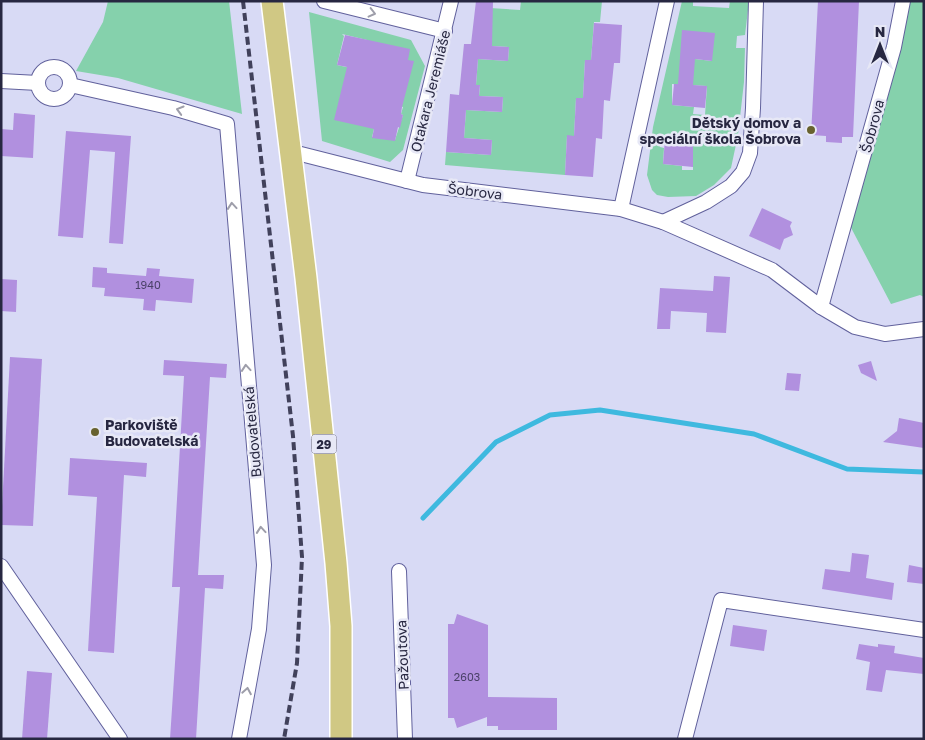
<svg xmlns="http://www.w3.org/2000/svg" width="925" height="740" font-family="'Golos Text',sans-serif">
	<style>
		.green { fill: #85d1ac; fill-rule: evenodd }
		.lines { fill: none; stroke-linecap: round; stroke-linejoin: round }
		.stream { stroke: #3eb9df; stroke-width: 5 }
		.building { fill: #b190df }
		.minor-casing { stroke: #61619c; stroke-width: 16 }
		.primary-casing { stroke: #fff; stroke-width: 24 }
		.minor { stroke: #fff; stroke-width: 14 }
		.primary { stroke: #d0c884; stroke-width: 21 }
		.rail { stroke: #41415b; stroke-width: 4; stroke-dasharray: 8 4; stroke-linecap: butt }
		.oneway { stroke: #9e9eaa }
		.poi-dot { fill: #68622f; stroke: #e7e8f6; stroke-width: 2 }
		.labels { text-anchor: middle; dominant-baseline: central; stroke-width: 5; stroke-linejoin: round; paint-order: stroke }
		.number-label { font-size: 11px; fill: #4a4168 }
		.shield { fill: #e7e8f6; stroke: #616177; stroke-width: 1 }
		.shield-label { font-size: 12px; font-weight: bold; fill: #272741 }
		.street-label { font-size: 14px; fill: #272741; stroke: #e7e8f6 }
		.poi-label { font-size: 14px; font-weight: bold; fill: #272741; stroke: #e7e8f6; text-anchor: end }
	</style>
	<rect width="100%" height="100%" fill="#d8daf5"/>
	<g class="green">
		<polygon points="108,1 229,1 242,114 118,78 76,71 103,22"/>
		<polygon points="521,1 602,1 600,22 594,22 591,60 585,60 583,98 576,98 574,136 567,136 565,175 445,165 446,152 491,155 492,140 464,138 466,110 502,112 503,97 479,96 480,86 476,85 478,59 508,61 509,47 492,46 492,34 488,34 490,8 520,10"/>
		<path d="M682 1H693V6L729 8 730 1H749L745 35 737 36 736 48H745L744 82 738 135 731 168 714 185 696 196 668 197 657 195 652 190 647 175 653 127ZM682 31 712 61 695 59ZM672 84 707 86 705 115 693 114 694 107 672 105ZM672 137 693 139V170H682V166L663 164 664 148 660 147 661 139H672Z"/>
		<polygon points="903,1 924,1 924,297 920,295 891,304 847,220"/>
		<path d="M309 12 411 40 425 66 403 150 390 162 322 141ZM342 34 367 40 360 70 337 65 344 36ZM381 101 403 107 401 114 403 115 395 140 372 137Z"/>
	</g>
	<g class="lines">
		<polyline class="stream" points="423,518 496,442 550,415 600,410 754,434 847,469 924,472"/>
	</g>
	<g class="building">
		<polygon points="476,1 493,1 492,46 509,47 508,61 478,59 476,85 480,85 479,96 503,97 502,112 466,110 464,138 492,140 491,155 446,152 450,94 459,95 464,44 471,44"/>
		<polygon points="818,1 859,1 853,137 842,137 842,143 826,142 826,136 811,135"/>
		<polygon points="594,23 622,25 620,63 614,63 610,101 604,100 602,139 596,138 593,177 565,175 567,135 574,136 576,98 583,98 585,60 591,60"/>
		<polygon points="682,30 715,33 712,61 695,59 693,85 707,86 705,108 672,105 674,84 678,84"/>
		<polygon points="345,35 410,49 408,60 414,61 402,107 401,114 403,115 400,128 398,127 395,141 372,138 374,129 334,120 347,67 337,65"/>
		<polygon points="14,113 35,115 33,158 1,156 1,129 13,130"/>
		<polygon points="66,131 131,136 123,244 109,243 115,152 90,150 83,238 58,236"/>
		<polygon points="672,137 693,139 693,167 663,164 665,139 672,139"/>
		<polygon points="762,208 792,222 790,226 793,235 784,239 780,250 749,236"/>
		<polygon points="93,267 107,268 107,273 146,276 147,268 160,269 159,276 194,279 192,303 156,300 155,311 143,310 144,299 104,296 105,288 92,287"/>
		<polygon points="714,276 730,277 726,333 706,332 707,313 671,311 670,329 657,329 660,288 713,291"/>
		<polygon points="1,279 17,280 16,312 1,311"/>
		<polygon points="10,357 42,359 33,526 1,525"/>
		<polygon points="164,360 227,364 226,378 210,377 198,575 224,575 223,589 205,588 196,739 170,739 180,587 172,587 184,376 163,375"/>
		<polygon points="871,361 877,381 861,373 858,365"/>
		<polygon points="787,373 801,374 799,391 785,390"/>
		<polygon points="899,418 924,423 924,448 883,442 897,431"/>
		<polygon points="70,458 147,463 146,477 124,475 114,653 88,651 97,497 68,495"/>
		<polygon points="852,553 869,555 866,578 894,583 892,600 822,589 825,569 850,572"/>
		<polygon points="909,565 924,568 924,584 907,582"/>
		<polygon points="457,614 488,625 488,697 557,698 557,730 498,730 498,726 487,726 487,717 457,728 454,718 448,718 448,624 454,624"/>
		<polygon points="733,625 767,630 764,651 730,646"/>
		<polygon points="859,644 878,647 878,644 895,646 894,653 924,658 924,674 886,670 882,692 866,690 870,662 856,659"/>
		<polygon points="27,671 52,673 47,739 22,739"/>
	</g>
	<g class="lines">
		<defs>
			<g id="minor">
				<polyline points="324,1 445,31"/>
				<circle cx="54" cy="83" r="16"/>
				<polyline points="1,81 38,83"/>
				<polyline points="70,85 173,108 227,124 264,565 259,629 239,739"/>
				<polyline points="289,151 423,185 621,209 663,222 772,270 821,307 855,327 885,334 924,329"/>
				<polyline points="407,181 451,1"/>
				<polyline points="621,209 667,1"/>
				<polyline points="663,222 706,202 731,186 743,172 750,153 753,108 756,1"/>
				<polyline points="821,307 894,47 903,1"/>
				<polyline points="1,566 120,739"/>
				<polyline points="399,571 405,739"/>
				<polyline points="685,739 721,600 924,630"/>
			</g>
			<polyline id="primary" points="272,1 306,278 336,563 341,626 341,739"/>
		</defs>
		<use href="#minor" class="minor-casing"/>
		<use href="#primary" class="primary-casing"/>
		<use href="#minor" class="minor"/>
		<use href="#primary" class="primary"/>
		<polyline class="rail" points="243,1 293,436 302,557 297,663 284,739"/>
	</g>
	<defs><path id="oneway-chevron" d="M-2-3.5L2.5 0L-2 3.5" fill="none" stroke-width="1.6" stroke-linecap="round" stroke-linejoin="round" transform="scale(1.25)"/></defs>
	<g class="oneway">
		<use href="#oneway-chevron" transform="translate(372 13) rotate(14)"/>
		<use href="#oneway-chevron" transform="translate(180 110) rotate(-164)"/>
		<use href="#oneway-chevron" transform="translate(232 206) rotate(-95)"/>
		<use href="#oneway-chevron" transform="translate(246 368) rotate(-95)"/>
		<use href="#oneway-chevron" transform="translate(261 530) rotate(-95)"/>
		<use href="#oneway-chevron" transform="translate(247 691) rotate(-80)"/>
	</g>
	<g class="poi-dot">
		<circle cx="811" cy="130" r="5"/>
		<circle cx="95" cy="432" r="5"/>
	</g>
	<g class="labels">
		<g class="number-label">
			<text x="148" y="284">1940</text>
			<text x="467" y="676">2603</text>
		</g>
		<rect class="shield" x="311.5" y="434.5" width="25" height="19" rx="4"/>
		<g class="shield-label">
			<text x="324" y="444">29</text>
		</g>
		<g class="street-label">
			<text transform="translate(430 91) rotate(-76)">Otakara Jeremiáše</text>
			<text transform="translate(872 126) rotate(-75)">Šobrova</text>
			<text transform="translate(475 191) rotate(7)">Šobrova</text>
			<text transform="translate(252 432) rotate(-95)">Budovatelská</text>
			<text transform="translate(402 655) rotate(-92)">Pažoutova</text>
		</g>
		<g class="poi-label">
			<text x="801" y="122">Dětský domov a<tspan x="801" dy="16">speciální škola Šobrova</tspan></text>
			<text x="105" y="424" text-anchor="start">Parkoviště<tspan x="105" dy="16">Budovatelská</tspan></text>
		</g>
	</g>
	<rect width="925" height="740" fill="none" stroke="#272741" stroke-width="5"/>
	<g transform="translate(880 45)" stroke="#e7e8f6" stroke-width="4" paint-order="stroke">
	<path d="M0-4L9 19L0 12L-9 19Z" fill="#272741"/>
	<text y="-8" font-size="14" font-weight="bold" text-anchor="middle" fill="#272741">N</text>
	</g>
</svg>
